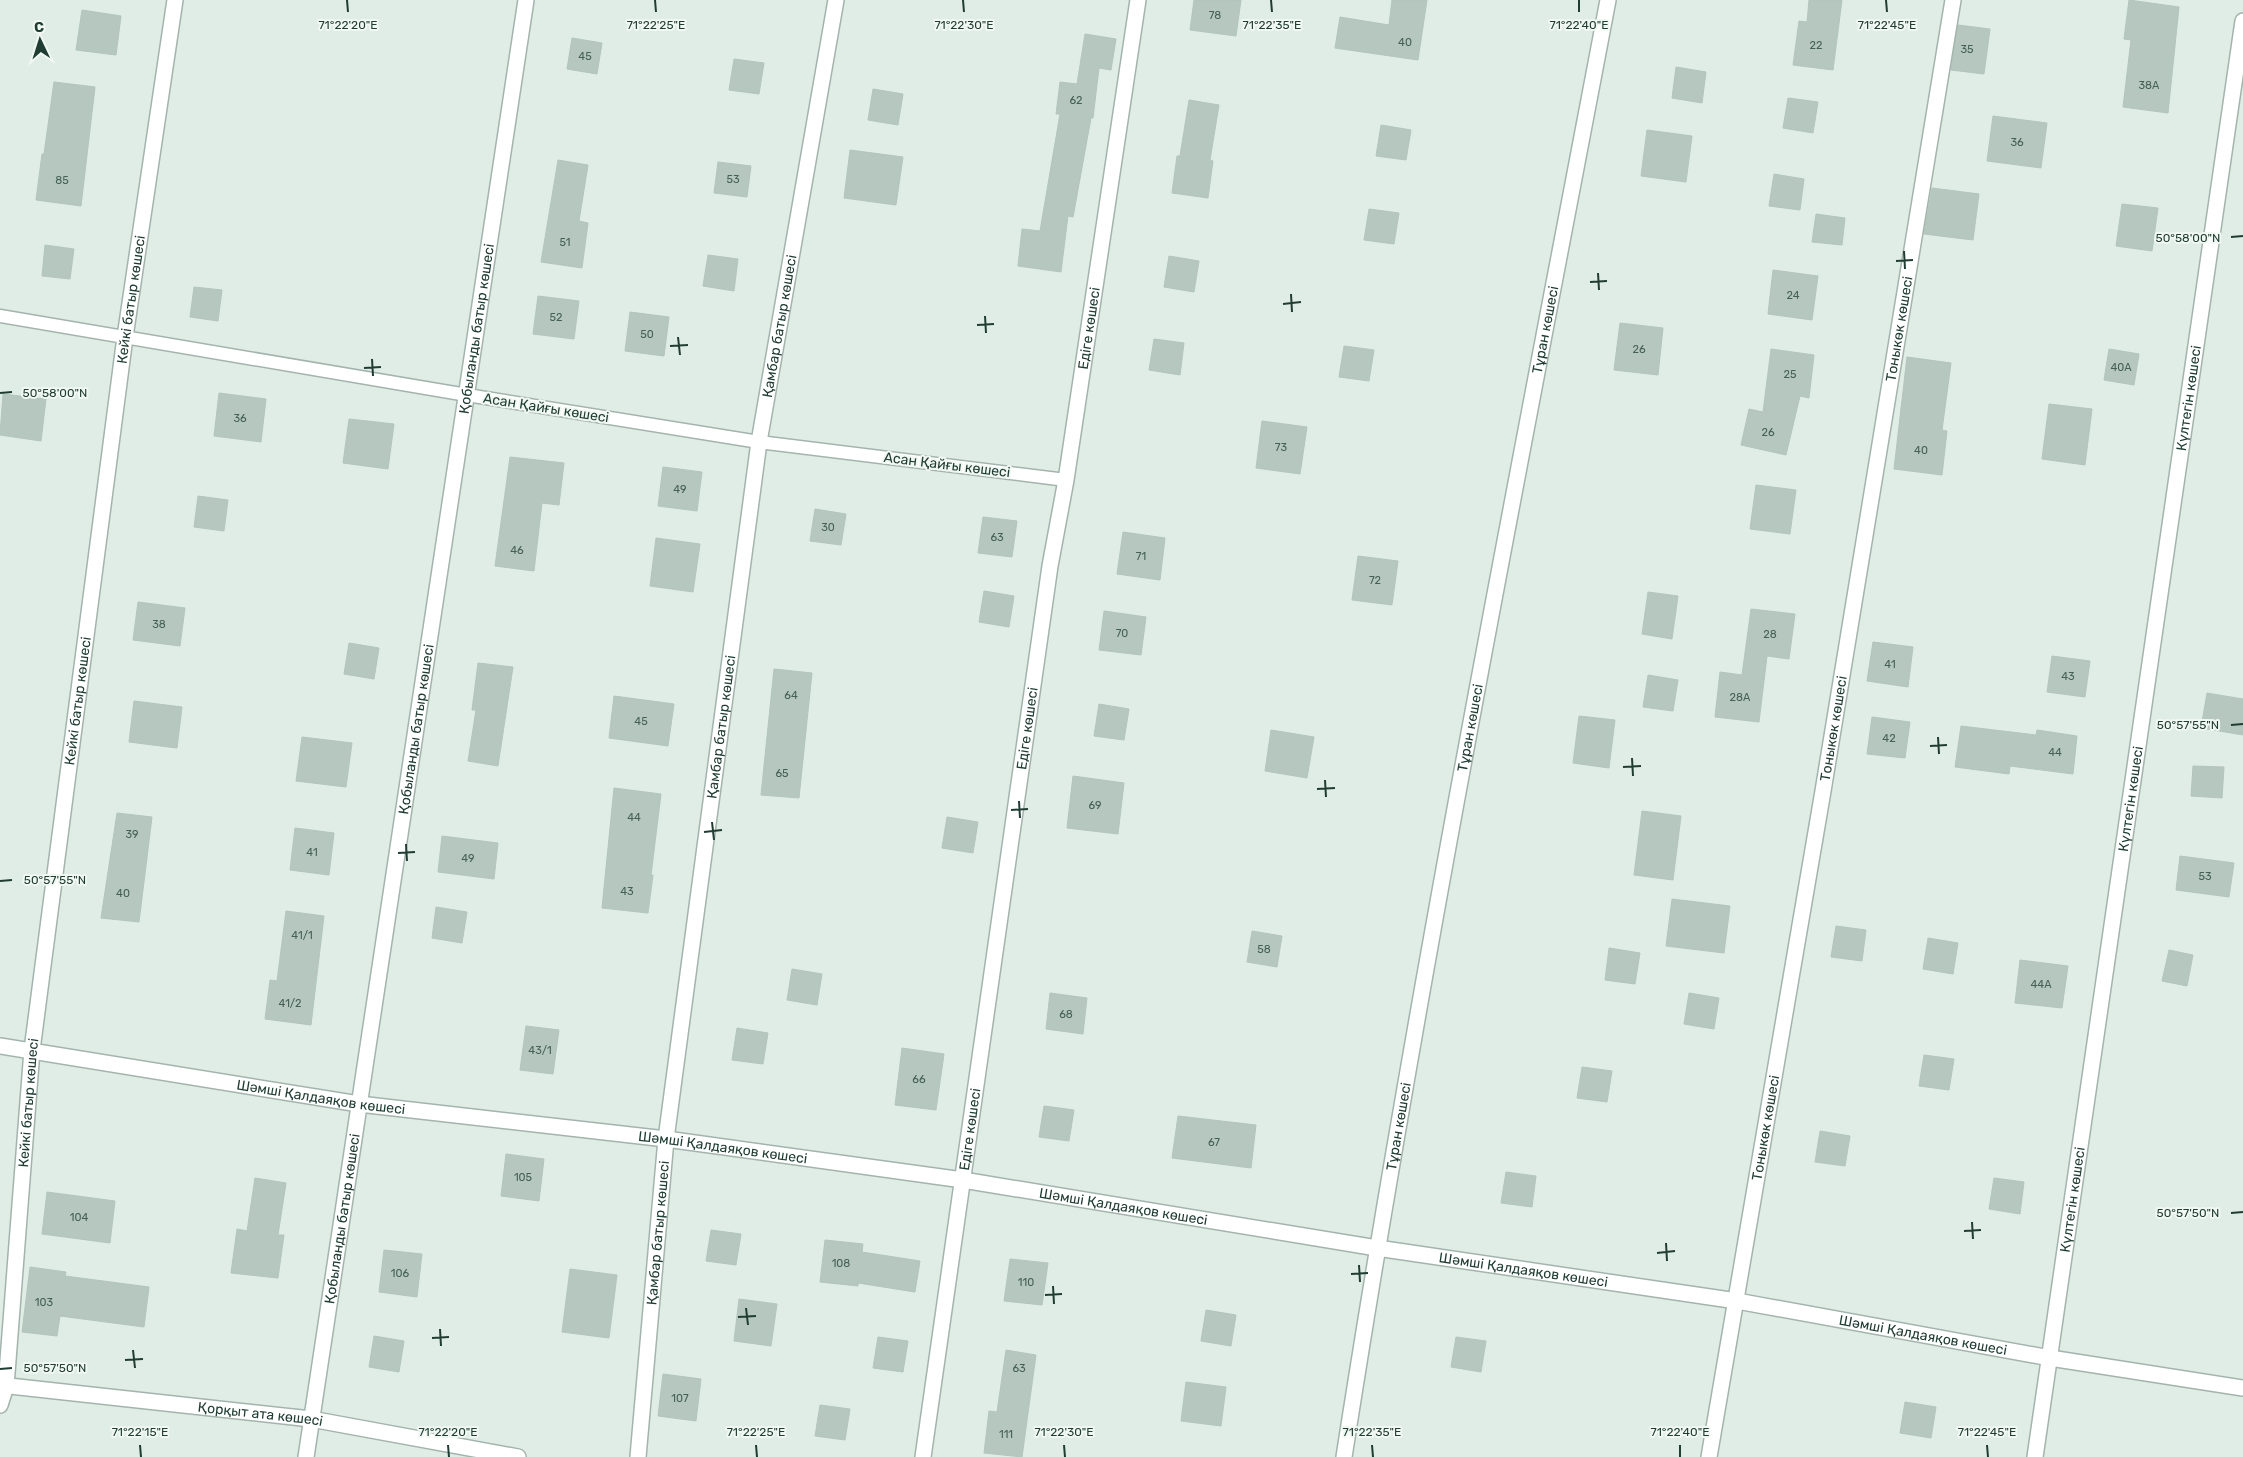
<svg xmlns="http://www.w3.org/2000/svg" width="2243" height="1457" font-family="Rubik,sans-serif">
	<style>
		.building { fill: #b5c7bf; stroke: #b2c6bd }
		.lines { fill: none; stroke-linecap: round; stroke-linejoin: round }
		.service-casing { stroke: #a3b4ad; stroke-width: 15 }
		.minor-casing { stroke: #a3b4ad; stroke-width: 18 }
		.tertiary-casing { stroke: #a3b4ad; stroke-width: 18 }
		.service { stroke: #fff; stroke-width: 12 }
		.minor { stroke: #fff; stroke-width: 15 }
		.tertiary { stroke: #fff; stroke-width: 15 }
		.ticks { fill: none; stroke: #203d34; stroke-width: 2 }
		.labels { text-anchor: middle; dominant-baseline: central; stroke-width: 4; stroke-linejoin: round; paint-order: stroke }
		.number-label { font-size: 11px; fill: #456057 }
		.street-label { font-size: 14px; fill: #203d34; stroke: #f1f8f4 }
		.ticks-label { font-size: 12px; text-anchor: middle; fill: #203d34; stroke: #f1f8f4; stroke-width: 4; stroke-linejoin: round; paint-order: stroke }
	</style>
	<rect width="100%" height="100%" fill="#e0ece6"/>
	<g class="building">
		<polygon points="1194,0 1241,0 1236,36 1190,30"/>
		<polygon points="1392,0 1427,0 1418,60 1335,48 1340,17 1389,25"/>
		<polygon points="1809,0 1842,0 1833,70 1793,65 1799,21 1807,22"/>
		<polygon points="2129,0 2179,7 2168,113 2123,107 2131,40 2124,39"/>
		<polygon points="82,10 121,16 116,55 76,50"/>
		<polygon points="1958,25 1990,29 1984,74 1951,70"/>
		<polygon points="1085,34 1116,39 1111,70 1099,68 1093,118 1091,118 1073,217 1068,216 1061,272 1018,266 1022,229 1040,231 1060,114 1056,114 1060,82 1077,84"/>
		<polygon points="572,38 602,43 597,74 567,69"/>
		<polygon points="734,59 764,63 759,94 729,90"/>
		<polygon points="1676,67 1706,72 1702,103 1672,98"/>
		<polygon points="54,82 95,87 81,206 36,200 42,154 44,154"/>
		<polygon points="873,89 903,94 898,125 868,120"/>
		<polygon points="1788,98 1818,102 1813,133 1783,128"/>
		<polygon points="1189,100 1219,105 1210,160 1213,161 1208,198 1172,193 1177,156 1180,156"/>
		<polygon points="1993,116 2047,123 2041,168 1987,161"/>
		<polygon points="1381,125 1411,130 1406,160 1376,156"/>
		<polygon points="1647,130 1692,136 1686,182 1641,176"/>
		<polygon points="850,150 903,157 896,205 844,198"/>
		<polygon points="558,160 588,165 579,221 588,223 582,268 541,262"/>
		<polygon points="718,162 751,166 747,197 714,193"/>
		<polygon points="1774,174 1804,179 1800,210 1769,206"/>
		<polygon points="1932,188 1979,194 1973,240 1924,234"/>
		<polygon points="2122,204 2158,208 2152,251 2116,246"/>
		<polygon points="1369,209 1399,213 1394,244 1364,240"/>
		<polygon points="1816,214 1845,218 1842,245 1812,242"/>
		<polygon points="45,245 74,249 70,279 42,276"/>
		<polygon points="708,255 738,259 734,291 703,286"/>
		<polygon points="1169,256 1199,261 1194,292 1164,287"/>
		<polygon points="1773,270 1818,276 1812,320 1768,314"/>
		<polygon points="194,287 222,290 218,321 190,317"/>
		<polygon points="538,296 579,301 574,339 533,334"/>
		<polygon points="630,312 669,317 664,356 625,351"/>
		<polygon points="1620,323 1663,328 1658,375 1614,370"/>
		<polygon points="1154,339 1184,343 1180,375 1149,370"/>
		<polygon points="1344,346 1374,350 1369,381 1339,377"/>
		<polygon points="1771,349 1814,355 1809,398 1800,396 1786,455 1741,445 1749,409 1763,412"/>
		<polygon points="2109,349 2139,354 2134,385 2104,380"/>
		<polygon points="1907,357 1951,363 1942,430 1947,431 1942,475 1894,469"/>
		<polygon points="219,393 266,399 261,442 214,436"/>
		<polygon points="3,394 46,399 41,441 0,435"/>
		<polygon points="2049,404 2092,409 2085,465 2042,459"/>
		<polygon points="349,419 394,424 388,469 343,463"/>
		<polygon points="1262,421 1307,427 1300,474 1256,468"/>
		<polygon points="510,457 564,463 559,505 542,503 534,571 495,566"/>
		<polygon points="663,467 702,472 697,511 658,506"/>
		<polygon points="1756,485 1796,490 1790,534 1750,529"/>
		<polygon points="198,496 228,500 224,531 194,527"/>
		<polygon points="815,509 846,514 841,545 810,541"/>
		<polygon points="983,517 1017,521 1012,557 978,553"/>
		<polygon points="1123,532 1165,538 1160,580 1117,574"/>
		<polygon points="656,538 700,544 693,592 650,586"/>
		<polygon points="1358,556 1398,561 1392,605 1352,600"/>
		<polygon points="984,591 1014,596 1009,627 979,622"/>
		<polygon points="1648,592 1678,596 1672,639 1642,634"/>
		<polygon points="138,602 185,608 180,646 133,640"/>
		<polygon points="1751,609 1795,614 1789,659 1767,656 1759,722 1715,717 1720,672 1742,675"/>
		<polygon points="1104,611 1146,617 1141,655 1099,650"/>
		<polygon points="1873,642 1913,647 1908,687 1867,681"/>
		<polygon points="349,643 379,648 374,679 344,674"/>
		<polygon points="2052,656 2090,661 2085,697 2047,692"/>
		<polygon points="478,663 513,667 498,766 468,761 476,710 472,710"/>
		<polygon points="774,669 812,673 799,798 761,795"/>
		<polygon points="1648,675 1678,680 1673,711 1643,707"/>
		<polygon points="2207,693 2243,699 2243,735 2201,728"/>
		<polygon points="614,696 674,704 668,746 609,738"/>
		<polygon points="134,701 182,707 177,748 129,742"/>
		<polygon points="1099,704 1129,709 1124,740 1094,736"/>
		<polygon points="1579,716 1615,720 1609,768 1573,763"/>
		<polygon points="1872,717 1910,722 1905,758 1867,754"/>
		<polygon points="1961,726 2036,735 2037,730 2077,736 2073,774 2010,766 2009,774 1955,767"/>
		<polygon points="1271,730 1314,737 1307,778 1265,771"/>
		<polygon points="302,737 352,743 346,787 296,781"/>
		<polygon points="2193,766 2224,767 2222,798 2191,796"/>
		<polygon points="1073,776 1124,783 1118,834 1067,828"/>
		<polygon points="614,788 661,794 651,875 653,875 648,913 602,908"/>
		<polygon points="1642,811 1681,816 1673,880 1634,875"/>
		<polygon points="117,813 152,817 139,922 101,918"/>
		<polygon points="947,817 978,822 973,853 942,848"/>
		<polygon points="295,828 334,833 329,875 290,870"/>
		<polygon points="442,836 498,843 494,879 438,872"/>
		<polygon points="2180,856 2234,863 2229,897 2176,890"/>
		<polygon points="1672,899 1730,906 1724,953 1666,946"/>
		<polygon points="436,907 467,912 462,943 432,938"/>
		<polygon points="286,911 324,916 311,1025 265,1019 270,980 277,981"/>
		<polygon points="1836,926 1866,930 1862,961 1831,957"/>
		<polygon points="1252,931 1282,936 1277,967 1247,962"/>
		<polygon points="1928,938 1958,943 1953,974 1923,969"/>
		<polygon points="1609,948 1640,953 1635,984 1605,980"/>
		<polygon points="2169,950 2193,955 2187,986 2162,981"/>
		<polygon points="2020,960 2068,966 2062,1008 2015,1003"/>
		<polygon points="792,969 822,974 817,1005 787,1000"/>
		<polygon points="1050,993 1087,998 1083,1034 1046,1029"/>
		<polygon points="1689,993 1719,998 1714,1029 1684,1024"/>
		<polygon points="526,1026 559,1030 553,1074 520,1070"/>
		<polygon points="737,1028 768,1033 763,1064 732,1060"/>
		<polygon points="902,1048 944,1054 936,1110 895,1105"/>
		<polygon points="1924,1055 1954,1059 1949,1090 1919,1086"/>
		<polygon points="1582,1067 1612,1071 1607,1102 1577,1098"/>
		<polygon points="1044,1106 1074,1110 1069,1141 1039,1137"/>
		<polygon points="1178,1116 1256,1125 1251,1168 1172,1158"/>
		<polygon points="1820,1131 1850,1136 1845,1166 1815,1162"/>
		<polygon points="506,1154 544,1159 539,1201 501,1196"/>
		<polygon points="1506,1172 1536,1176 1532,1207 1501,1203"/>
		<polygon points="255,1178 286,1183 278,1235 284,1235 278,1278 231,1273 237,1229 247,1231"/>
		<polygon points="1994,1178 2024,1182 2020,1214 1989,1209"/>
		<polygon points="47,1192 115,1201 110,1243 42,1234"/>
		<polygon points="711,1230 741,1234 736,1265 706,1261"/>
		<polygon points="825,1240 863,1244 862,1252 920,1261 915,1292 858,1283 858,1286 820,1282"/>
		<polygon points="384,1250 422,1254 417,1297 379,1292"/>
		<polygon points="1010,1259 1048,1263 1042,1305 1004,1301"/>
		<polygon points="30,1267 66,1272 65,1276 149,1287 144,1327 60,1316 57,1336 22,1332"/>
		<polygon points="570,1269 617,1275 609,1338 562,1332"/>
		<polygon points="739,1299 777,1304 771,1346 734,1341"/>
		<polygon points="1206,1310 1236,1315 1231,1346 1201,1341"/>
		<polygon points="374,1336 404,1341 399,1372 369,1367"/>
		<polygon points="878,1337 908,1341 903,1372 873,1368"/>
		<polygon points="1456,1337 1486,1341 1481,1372 1451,1367"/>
		<polygon points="1006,1350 1036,1355 1022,1457 984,1453 989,1411 997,1412"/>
		<polygon points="663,1374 701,1379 696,1421 658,1416"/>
		<polygon points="1186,1382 1226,1387 1221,1426 1181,1421"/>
		<polygon points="1905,1402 1936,1407 1931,1438 1900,1433"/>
		<polygon points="820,1405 850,1409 845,1440 815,1436"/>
	</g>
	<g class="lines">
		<defs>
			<polyline id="service" points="0,316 467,395 759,442 1066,480"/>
			<g id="minor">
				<path id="s1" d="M0 1046 359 1104 666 1139 963 1180 1377 1248 1737 1301 2050 1358 2243 1388"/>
				<path id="s2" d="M0 1385 311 1419 518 1457"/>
				<path id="s3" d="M0 1405 6 1386 32 1050 125 337 175 0"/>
				<path id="s4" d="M306 1457 526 0"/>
				<path id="s5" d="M638 1457 666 1139 759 442 836 0"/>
				<path id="s6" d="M923 1457 1050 566 1066 480 1138 0"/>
				<path id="s7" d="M1709 1457 1823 791 1953 0"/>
				<path id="s8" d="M2035 1457 2243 21"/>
			</g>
			<g id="tertiary">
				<path id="s9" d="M1344 1457C1420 969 1516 485 1608 0"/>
			</g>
		</defs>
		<use href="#service" class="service-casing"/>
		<use href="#minor" class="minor-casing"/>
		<use href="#tertiary" class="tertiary-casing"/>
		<use href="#service" class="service"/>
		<use href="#minor" class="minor"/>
		<use href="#tertiary" class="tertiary"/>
	</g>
	<path class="ticks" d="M347 0 348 12M655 0 656 12M963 0 964 12M1271 0 1272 12M1579 0V12M1886 0 1887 12M2231 237 2243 236M1904 251 1905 269M1896 261 1913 260M1598 273 1599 290M1590 282 1607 281M1291 294 1292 312M1283 304 1301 302M985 316 986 333M977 325 994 324M678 337 680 355M670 346 688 345M372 359 373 376M364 368 381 367M0 393 12 392M2231 725 2243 724M1938 737 1939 754M1930 746 1947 745M1632 758 1633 776M1623 767 1641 766M1325 780 1326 797M1317 789 1335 788M1019 801 1020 818M1011 810 1028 809M712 822 714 840M704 832 722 830M406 844 407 861M398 853 415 852M0 881 12 880M2231 1213 2243 1212M1972 1222 1973 1239M1964 1231 1981 1230M1666 1243 1667 1261M1657 1253 1675 1251M1359 1265 1360 1282M1351 1274 1368 1273M1053 1286 1054 1304M1045 1295 1062 1294M746 1308 748 1325M738 1317 756 1316M440 1329 441 1346M432 1338 449 1337M133 1350 135 1368M125 1360 143 1359M0 1369 12 1368M140 1445 141 1457M448 1445 449 1457M756 1445 757 1457M1064 1445 1065 1457M1372 1445 1373 1457M1680 1445V1457M1987 1445 1988 1457"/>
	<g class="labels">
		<g class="number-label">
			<text x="1215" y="15">78</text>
			<text x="1405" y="42">40</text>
			<text x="1816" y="45">22</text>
			<text x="1967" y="49">35</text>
			<text x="585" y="56">45</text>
			<text x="2149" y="85">38А</text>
			<text x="1076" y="100">62</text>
			<text x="2017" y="142">36</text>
			<text x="733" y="179">53</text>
			<text x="62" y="180">85</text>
			<text x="565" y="242">51</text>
			<text x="1793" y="295">24</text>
			<text x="556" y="317">52</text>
			<text x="647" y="334">50</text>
			<text x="1639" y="349">26</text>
			<text x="2121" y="367">40А</text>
			<text x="1790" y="374">25</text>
			<text x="240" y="418">36</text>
			<text x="1768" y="432">26</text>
			<text x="1281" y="447">73</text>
			<text x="1921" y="450">40</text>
			<text x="680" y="489">49</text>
			<text x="828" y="527">30</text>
			<text x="997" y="537">63</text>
			<text x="517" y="550">46</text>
			<text x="1141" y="556">71</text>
			<text x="1375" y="580">72</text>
			<text x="159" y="624">38</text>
			<text x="1122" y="633">70</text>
			<text x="1770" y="634">28</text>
			<text x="1890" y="664">41</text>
			<text x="2068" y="676">43</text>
			<text x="791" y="695">64</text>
			<text x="1740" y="697">28А</text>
			<text x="641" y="721">45</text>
			<text x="1889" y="738">42</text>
			<text x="2055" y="752">44</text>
			<text x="782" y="773">65</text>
			<text x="1095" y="805">69</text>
			<text x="634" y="817">44</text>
			<text x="132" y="834">39</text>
			<text x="312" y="852">41</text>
			<text x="468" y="858">49</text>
			<text x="2205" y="876">53</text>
			<text x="627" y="891">43</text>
			<text x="123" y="893">40</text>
			<text x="302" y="935">41/1</text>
			<text x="1264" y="949">58</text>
			<text x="2041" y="984">44А</text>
			<text x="290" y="1003">41/2</text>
			<text x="1066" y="1014">68</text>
			<text x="540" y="1050">43/1</text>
			<text x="919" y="1079">66</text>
			<text x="1214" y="1142">67</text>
			<text x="523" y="1177">105</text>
			<text x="79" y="1217">104</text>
			<text x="841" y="1263">108</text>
			<text x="400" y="1273">106</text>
			<text x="1026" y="1282">110</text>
			<text x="44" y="1302">103</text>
			<text x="1019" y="1368">63</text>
			<text x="680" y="1398">107</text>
			<text x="1006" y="1434">111</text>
		</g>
		<g class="street-label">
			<text stroke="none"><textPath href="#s3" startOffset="1114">Кейкі батыр көшесі</textPath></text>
			<text stroke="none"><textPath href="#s5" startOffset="1140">Қамбар батыр көшесі</textPath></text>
			<text stroke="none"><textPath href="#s4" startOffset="1141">Қобыланды батыр көшесі</textPath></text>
			<text stroke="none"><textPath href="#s6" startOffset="1141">Едіге көшесі</textPath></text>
			<text stroke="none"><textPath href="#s7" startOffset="1144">Тоныкөк көшесі</textPath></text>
			<text stroke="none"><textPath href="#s9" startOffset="1145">Тұран көшесі</textPath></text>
			<text stroke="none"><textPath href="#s8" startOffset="1070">Күлтегін көшесі</textPath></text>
			<text transform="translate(546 408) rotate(9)">Асан Қайғы көшесі</text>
			<text transform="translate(947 465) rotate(7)">Асан Қайғы көшесі</text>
			<text stroke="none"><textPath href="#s3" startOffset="709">Кейкі батыр көшесі</textPath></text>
			<text stroke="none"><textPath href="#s5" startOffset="735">Қамбар батыр көшесі</textPath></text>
			<text stroke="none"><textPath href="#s9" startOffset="740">Тұран көшесі</textPath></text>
			<text stroke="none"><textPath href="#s6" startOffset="736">Едіге көшесі</textPath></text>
			<text stroke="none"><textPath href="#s4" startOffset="736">Қобыланды батыр көшесі</textPath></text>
			<text stroke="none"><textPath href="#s7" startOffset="739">Тоныкөк көшесі</textPath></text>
			<text stroke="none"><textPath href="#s8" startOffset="665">Күлтегін көшесі</textPath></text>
			<text stroke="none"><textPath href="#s1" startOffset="325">Шәмші Қалдаяқов көшесі</textPath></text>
			<text stroke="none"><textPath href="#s3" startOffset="304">Кейкі батыр көшесі</textPath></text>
			<text stroke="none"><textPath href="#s9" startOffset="335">Тұран көшесі</textPath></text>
			<text stroke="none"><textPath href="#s7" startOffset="334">Тоныкөк көшесі</textPath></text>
			<text stroke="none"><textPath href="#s6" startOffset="331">Едіге көшесі</textPath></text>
			<text stroke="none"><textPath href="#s1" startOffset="730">Шәмші Қалдаяқов көшесі</textPath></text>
			<text stroke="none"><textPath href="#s8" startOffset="260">Күлтегін көшесі</textPath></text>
			<text stroke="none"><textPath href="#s1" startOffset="1135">Шәмші Қалдаяқов көшесі</textPath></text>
			<text stroke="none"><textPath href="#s4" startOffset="241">Қобыланды батыр көшесі</textPath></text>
			<text stroke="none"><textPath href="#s5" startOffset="225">Қамбар батыр көшесі</textPath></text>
			<text stroke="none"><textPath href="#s1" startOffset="1540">Шәмші Қалдаяқов көшесі</textPath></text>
			<text stroke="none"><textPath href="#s1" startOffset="1945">Шәмші Қалдаяқов көшесі</textPath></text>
			<text stroke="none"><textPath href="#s2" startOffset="262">Қорқыт ата көшесі</textPath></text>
		</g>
	</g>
	<g class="ticks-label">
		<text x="348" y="29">71°22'20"E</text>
		<text x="656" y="29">71°22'25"E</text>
		<text x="964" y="29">71°22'30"E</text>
		<text x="1272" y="29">71°22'35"E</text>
		<text x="1579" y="29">71°22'40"E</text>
		<text x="1887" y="29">71°22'45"E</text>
		<text x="2188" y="242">50°58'00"N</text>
		<text x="55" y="397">50°58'00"N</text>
		<text x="2188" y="729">50°57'55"N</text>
		<text x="55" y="884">50°57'55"N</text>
		<text x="2188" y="1217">50°57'50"N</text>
		<text x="55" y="1372">50°57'50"N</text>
		<text x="140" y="1436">71°22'15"E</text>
		<text x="448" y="1436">71°22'20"E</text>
		<text x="756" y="1436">71°22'25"E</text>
		<text x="1064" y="1436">71°22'30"E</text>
		<text x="1372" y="1436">71°22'35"E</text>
		<text x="1680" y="1436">71°22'40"E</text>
		<text x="1987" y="1436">71°22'45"E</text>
	</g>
	<g transform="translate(40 40) rotate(356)" stroke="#f1f8f4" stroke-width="4" paint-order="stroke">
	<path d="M0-4L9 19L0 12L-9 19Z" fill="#203d34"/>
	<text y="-8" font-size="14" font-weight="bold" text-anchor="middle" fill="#203d34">С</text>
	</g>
</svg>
